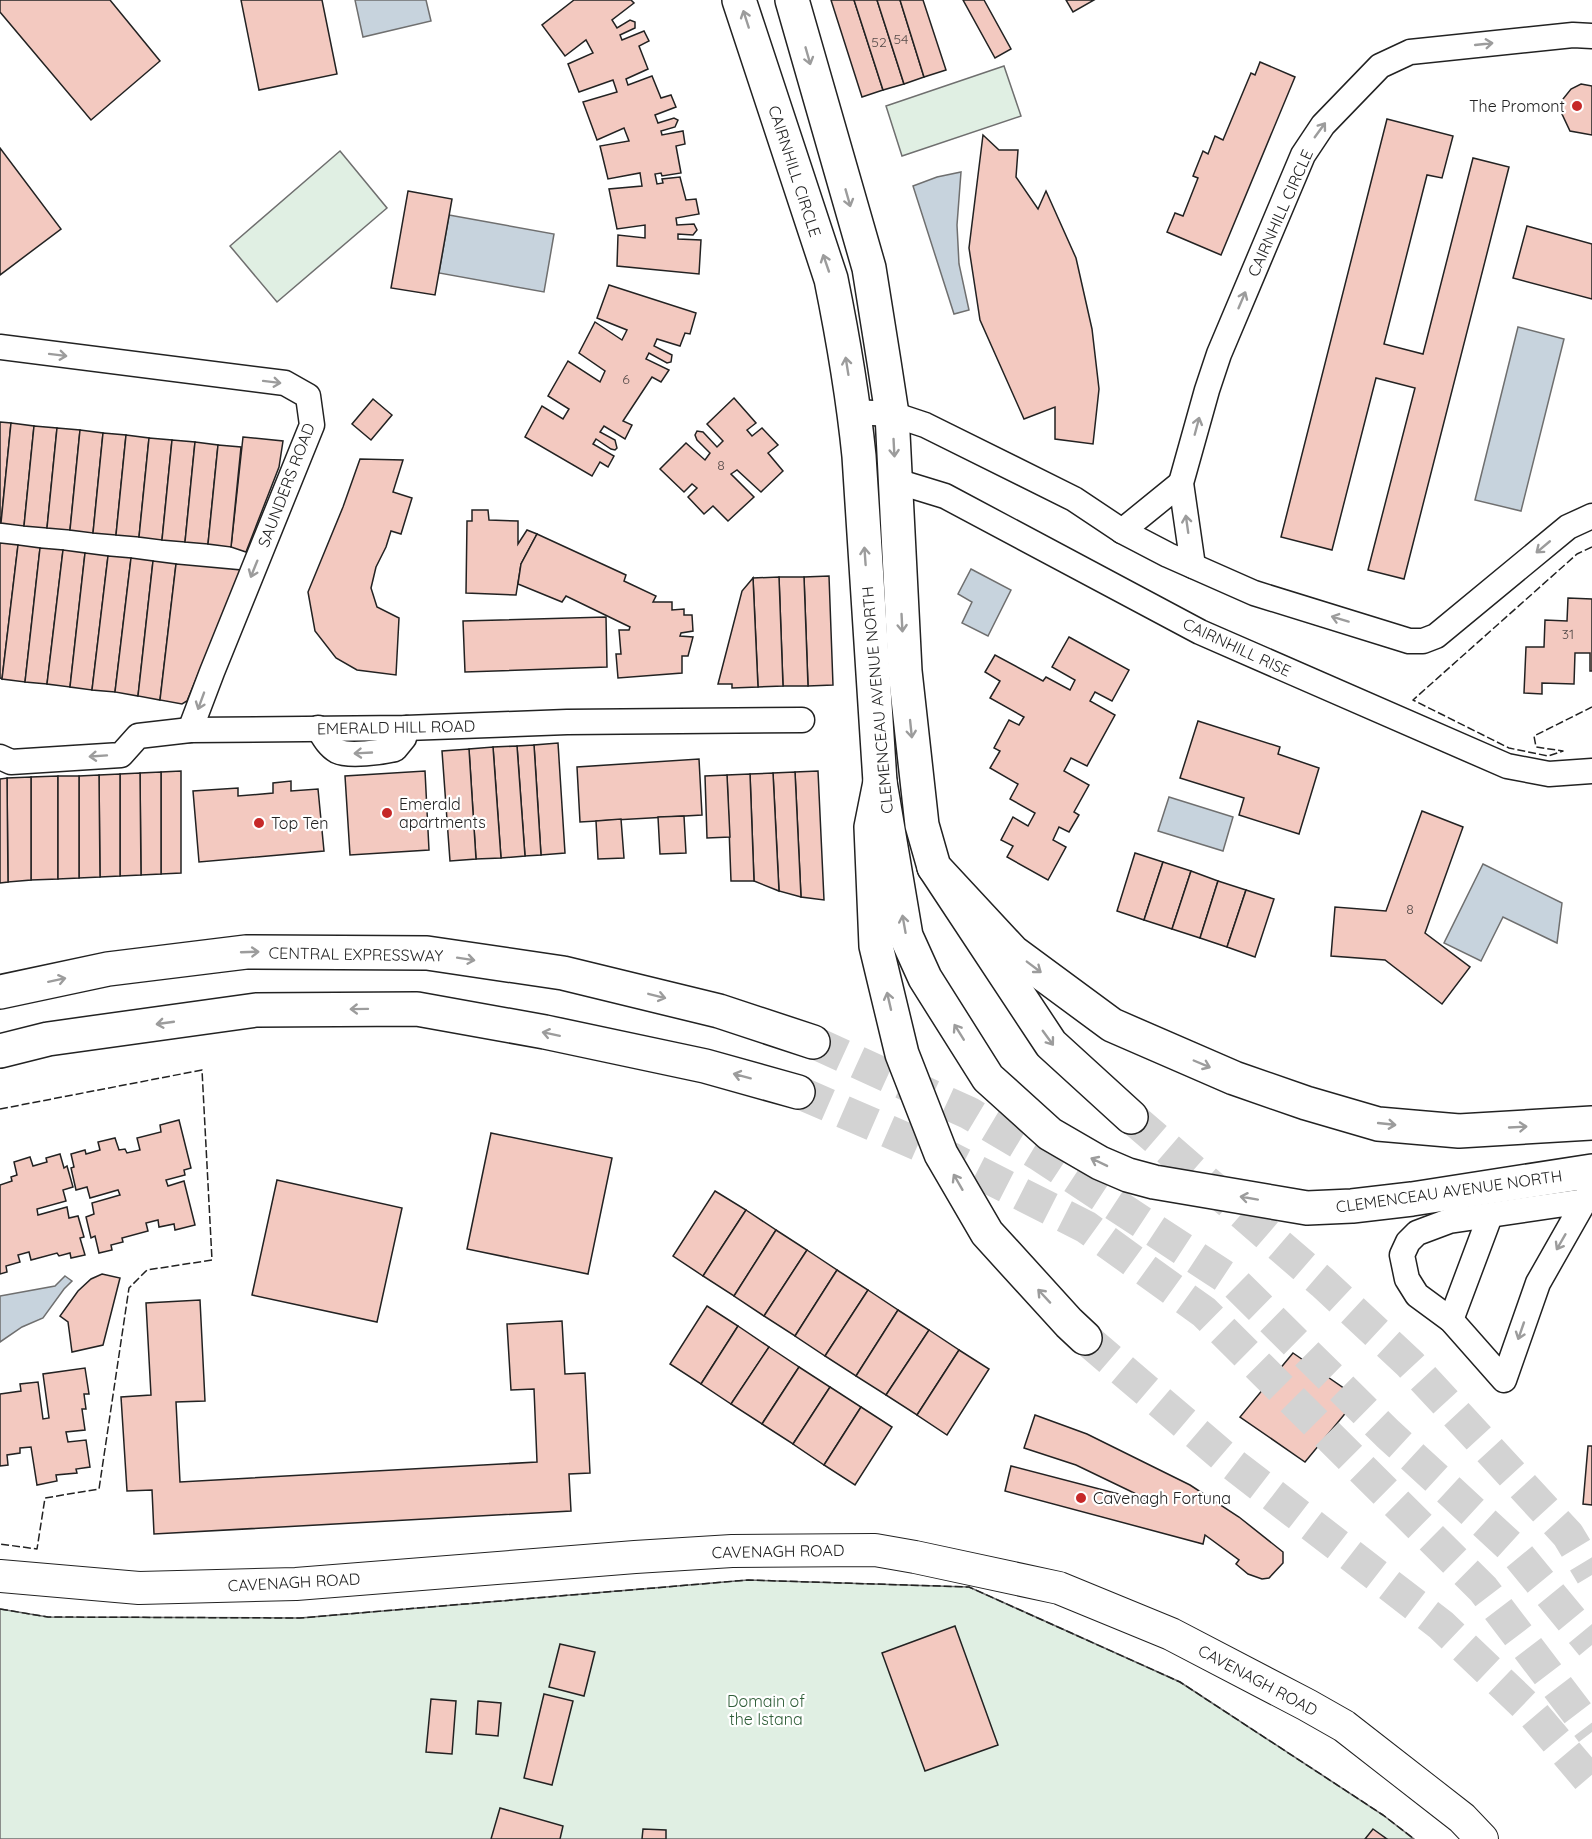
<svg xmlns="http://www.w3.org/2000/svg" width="1592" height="1839" font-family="Quicksand,sans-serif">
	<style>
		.green { fill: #e0efe3; stroke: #6f6f6f; stroke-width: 1.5 }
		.water { fill: #c7d3dd; stroke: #6f6f6f; stroke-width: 1.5 }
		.building { fill: #f3c9c0; stroke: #222; stroke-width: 1.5 }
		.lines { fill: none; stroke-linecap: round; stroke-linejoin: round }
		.motorway-tunnel { stroke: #d3d3d3; stroke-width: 33; stroke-dasharray: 33 16; stroke-linecap: butt }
		.minor-casing { stroke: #222; stroke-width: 27 }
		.tertiary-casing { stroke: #222; stroke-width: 34 }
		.secondary-casing { stroke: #222; stroke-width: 36 }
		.motorway-casing { stroke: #222; stroke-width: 36 }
		.minor { stroke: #fff; stroke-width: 24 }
		.tertiary { stroke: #fff; stroke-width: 32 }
		.secondary { stroke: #fff; stroke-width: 33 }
		.motorway { stroke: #fff; stroke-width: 33 }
		.fence { stroke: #222; stroke-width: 1.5; stroke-dasharray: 8 3; stroke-linecap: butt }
		.oneway { stroke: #9c9c9c }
		.poi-dot { fill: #c62828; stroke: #fff; stroke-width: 2 }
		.labels { text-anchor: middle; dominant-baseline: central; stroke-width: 4.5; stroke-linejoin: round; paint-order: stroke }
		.number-label { font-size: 14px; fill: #564c4a }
		.poi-label { font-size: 16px; fill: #222; stroke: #fff; text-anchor: start }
		.street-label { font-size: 16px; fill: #222; stroke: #fff }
		.park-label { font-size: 16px; fill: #2f5e38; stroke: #fff }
	</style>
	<rect width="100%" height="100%" fill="#fff"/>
	<g class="green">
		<polygon points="1004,66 1021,116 902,156 886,106"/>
		<polygon points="340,151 387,208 277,302 230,246"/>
		<polygon points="748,1580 969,1587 1180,1682 1383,1815 1414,1839 0,1839 0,1609 48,1617 300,1618"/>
	</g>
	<g class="water">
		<polygon points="355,0 426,0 431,21 363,37"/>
		<polygon points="961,172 957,225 959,264 969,310 954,314 913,186 937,177"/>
		<polygon points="449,215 554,234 544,292 439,273"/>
		<polygon points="1518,327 1564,339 1521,511 1475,500"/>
		<polygon points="971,569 1011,590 988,636 962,623 972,602 958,594"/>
		<polygon points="1169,797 1233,817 1223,851 1158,831"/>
		<polygon points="1483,864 1562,903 1557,943 1503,917 1481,961 1444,943"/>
		<polygon points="65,1276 72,1281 64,1289 43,1318 22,1327 0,1342 0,1296 55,1286"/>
	</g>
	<g class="building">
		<polygon points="0,0 110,0 160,61 91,120 0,12"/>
		<polygon points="241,0 322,0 337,74 259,90"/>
		<polygon points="574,0 631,0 634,3 612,20 617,28 630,20 635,22 635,28 620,35 622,40 644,31 649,41 639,46 648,69 626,79 628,85 652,76 661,98 671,95 676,107 655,115 658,123 674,118 678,120 675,127 661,131 662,135 683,131 685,144 676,146 681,173 662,176 661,173 655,174 657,184 663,183 662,179 680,177 686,200 696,199 699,214 676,218 677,225 694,224 697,230 693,235 678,234 678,239 701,240 699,274 617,266 618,235 645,238 645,225 617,229 609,189 642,186 640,173 608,179 600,146 629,141 624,128 597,140 583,102 617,92 613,80 579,92 568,64 593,53 586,40 565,56 542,25"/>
		<polygon points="831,0 854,0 883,90 862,97"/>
		<polygon points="854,0 877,0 904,84 883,90"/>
		<polygon points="877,0 900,0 924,77 904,84"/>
		<polygon points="900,0 923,0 946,70 924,77"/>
		<polygon points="963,0 984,0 1011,49 995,58"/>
		<polygon points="1066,0 1094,0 1073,12"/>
		<polygon points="1260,62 1295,77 1221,255 1167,232 1175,213 1183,216 1198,178 1193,176 1203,151 1208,154 1215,136 1223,140 1251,73 1255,75"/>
		<polygon points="1581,84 1592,86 1592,135 1570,131 1562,114 1563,99 1571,89"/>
		<polygon points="1387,119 1453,136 1442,178 1427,175 1384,344 1423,354 1473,158 1509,167 1404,579 1368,570 1415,388 1376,378 1332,550 1281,537"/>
		<polygon points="983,135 999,150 1018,150 1016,177 1038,209 1046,191 1076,258 1092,329 1099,389 1093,444 1055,439 1055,407 1024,419 980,320 969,248"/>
		<polygon points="0,148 61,229 0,275"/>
		<polygon points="408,191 452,199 435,295 391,288"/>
		<polygon points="1527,226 1592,244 1592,299 1513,278"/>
		<polygon points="609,285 696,313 690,334 685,333 680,346 657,339 654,346 672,355 671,362 667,363 649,353 646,359 669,370 661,382 652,377 623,421 632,425 625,439 604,426 600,432 615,440 617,448 615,450 611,449 596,439 593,444 614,456 608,467 600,462 592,476 525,437 542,406 563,419 569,409 548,396 568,361 600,382 605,371 579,353 595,322 622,340 627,330 597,318"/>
		<polygon points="734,398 756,423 747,430 752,436 762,428 778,445 768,453 783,471 761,492 737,470 731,474 754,497 728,521 713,506 704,514 688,497 697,488 692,484 684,492 660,469 686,443 705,460 710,453 697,440 695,435 697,431 703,432 717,447 723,441 707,424"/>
		<polygon points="373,399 392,415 371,440 352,424"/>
		<polygon points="0,422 11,423 1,523 0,523"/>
		<polygon points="11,423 34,426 24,526 1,523"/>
		<polygon points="34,426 57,428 47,528 24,526"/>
		<polygon points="57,428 80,430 70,530 47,528"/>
		<polygon points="80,430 103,433 93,533 70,530"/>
		<polygon points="103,433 126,435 116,535 93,533"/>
		<polygon points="126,435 149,438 139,537 116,535"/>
		<polygon points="243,437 283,441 279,467 246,552 231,547"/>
		<polygon points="149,438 172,440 162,540 139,537"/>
		<polygon points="172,440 195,442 185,542 162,540"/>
		<polygon points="195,442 218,445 208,544 185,542"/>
		<polygon points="218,445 241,447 231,547 208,544"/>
		<polygon points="360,459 403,460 393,492 412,498 401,534 391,531 386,547 376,567 371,588 377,607 399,618 396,675 357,670 336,658 315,631 308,592 343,507"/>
		<polygon points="472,510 488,510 489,520 518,521 518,544 527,530 537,534 521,564 516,595 466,593 467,521 472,521"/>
		<polygon points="537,534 626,575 624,581 656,596 653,602 672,602 672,610 684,609 684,615 692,615 693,631 681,633 680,636 693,637 688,656 682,656 682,673 618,678 616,654 621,654 619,630 629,630 630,627 566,596 562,602 518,584 521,564"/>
		<polygon points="0,543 18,545 2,679 0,678"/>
		<polygon points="18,545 40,548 25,682 2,679"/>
		<polygon points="40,548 63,550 47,684 25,682"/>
		<polygon points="63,550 85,553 70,687 47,684"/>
		<polygon points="85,553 108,556 92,690 70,687"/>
		<polygon points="108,556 131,558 115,692 92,690"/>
		<polygon points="131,558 153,561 138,696 115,692"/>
		<polygon points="153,561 176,564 160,700 138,696"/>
		<polygon points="176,564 241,570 187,701 182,704 160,700"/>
		<polygon points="829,576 833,685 808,686 804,577"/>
		<polygon points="779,577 804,577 808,686 783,686"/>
		<polygon points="779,577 783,686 758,687 753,578"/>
		<polygon points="753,578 758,687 732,688 732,684 718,684 742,591"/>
		<polygon points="1568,598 1592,599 1592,671 1590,671 1590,653 1575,653 1574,684 1542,683 1542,694 1524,693 1526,647 1544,647 1545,620 1567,621"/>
		<polygon points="606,617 607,667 465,672 463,621"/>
		<polygon points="1069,637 1129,670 1112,701 1095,692 1090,701 1115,715 1087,766 1071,758 1064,771 1089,785 1074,812 1079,815 1069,832 1059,827 1053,840 1066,847 1048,880 1007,857 1013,846 1001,840 1013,817 1028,826 1035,813 1010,799 1018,784 990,768 1000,751 994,748 1009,720 1019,725 1024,717 990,698 1000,681 985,672 995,655 1043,681 1046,677 1070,690 1075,680 1052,667"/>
		<polygon points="1198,721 1280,747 1278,754 1319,768 1299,834 1239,815 1244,798 1180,778"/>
		<polygon points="558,743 565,853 541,855 534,745"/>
		<polygon points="534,745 541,855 525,856 517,746"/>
		<polygon points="517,746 525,856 501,858 493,747"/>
		<polygon points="493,747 501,858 476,859 469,749"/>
		<polygon points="469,749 476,859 450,861 442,751"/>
		<polygon points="699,759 702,815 580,822 577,767"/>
		<polygon points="181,771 181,873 161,874 161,772"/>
		<polygon points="425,771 429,850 350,855 345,776"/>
		<polygon points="818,771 824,900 801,897 795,772"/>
		<polygon points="161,772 161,874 141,875 140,773"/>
		<polygon points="795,772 801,897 779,891 773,773"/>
		<polygon points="140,773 141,875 120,876 120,774"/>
		<polygon points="773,773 779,891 754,881 750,774"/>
		<polygon points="120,774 120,876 100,877 99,775"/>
		<polygon points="750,774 754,881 731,881 727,775"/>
		<polygon points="99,775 100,877 79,878 79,776"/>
		<polygon points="727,775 730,837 707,838 705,776"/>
		<polygon points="58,776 58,879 31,880 31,777"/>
		<polygon points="58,776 79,776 79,878 58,879"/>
		<polygon points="31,777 31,880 8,882 7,778"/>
		<polygon points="7,778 8,882 0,883 0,779"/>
		<polygon points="291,781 291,791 318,789 324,851 199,862 193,791 238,788 238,796 273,793 273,783"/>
		<polygon points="1422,811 1463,827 1425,933 1470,967 1442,1004 1385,960 1331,956 1335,907 1386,911"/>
		<polygon points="684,816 686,853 660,854 658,817"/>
		<polygon points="621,819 624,858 598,859 596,821"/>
		<polygon points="1135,853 1163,862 1144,920 1117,911"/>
		<polygon points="1163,862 1191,871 1172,929 1144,920"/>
		<polygon points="1191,871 1218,881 1200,938 1172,929"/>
		<polygon points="1218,881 1246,890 1227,947 1200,938"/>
		<polygon points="1246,890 1274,899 1255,957 1227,947"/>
		<polygon points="179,1120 191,1168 184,1170 185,1175 166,1180 168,1186 184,1181 195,1225 175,1230 174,1224 159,1227 158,1220 146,1223 148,1231 122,1238 123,1242 111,1245 112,1250 99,1253 95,1236 91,1238 86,1217 94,1214 92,1203 120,1195 118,1190 90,1198 87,1187 76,1190 71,1168 74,1167 71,1154 85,1150 86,1154 100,1150 98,1142 115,1138 119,1150 125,1149 127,1153 140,1150 137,1138 161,1132 160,1125"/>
		<polygon points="491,1133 612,1158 588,1274 467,1249"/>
		<polygon points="60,1154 64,1168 67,1166 73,1187 63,1190 66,1201 37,1209 38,1215 67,1207 69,1218 78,1216 84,1237 80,1238 85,1255 71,1258 70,1253 59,1256 57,1253 31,1260 29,1252 18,1255 20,1262 6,1266 7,1272 0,1274 0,1185 12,1181 11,1177 17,1175 14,1162 30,1157 33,1166 47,1162 46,1158"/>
		<polygon points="277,1180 402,1208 377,1322 252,1295"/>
		<polygon points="715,1191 746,1210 703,1276 673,1256"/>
		<polygon points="746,1210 776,1230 734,1296 703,1276"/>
		<polygon points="776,1230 807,1250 764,1316 734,1296"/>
		<polygon points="807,1250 837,1270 795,1336 764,1316"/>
		<polygon points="837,1270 868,1290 825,1356 795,1336"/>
		<polygon points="102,1274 120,1278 103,1345 72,1352 68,1322 60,1316 78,1291 91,1279"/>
		<polygon points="868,1290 898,1310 856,1376 825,1356"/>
		<polygon points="200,1300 205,1401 176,1402 180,1482 537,1462 534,1389 511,1390 507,1324 562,1321 565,1374 585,1373 590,1473 569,1474 571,1511 154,1534 152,1490 127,1491 121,1397 151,1395 146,1303"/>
		<polygon points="707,1306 738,1326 701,1384 670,1364"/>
		<polygon points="898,1310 929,1330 886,1395 856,1376"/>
		<polygon points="738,1326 769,1347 731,1404 701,1384"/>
		<polygon points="929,1330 959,1350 917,1415 886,1395"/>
		<polygon points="769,1347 799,1367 762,1424 731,1404"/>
		<polygon points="959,1350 989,1369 947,1435 917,1415"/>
		<polygon points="1293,1353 1358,1398 1305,1462 1240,1417"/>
		<polygon points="799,1367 830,1387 793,1444 762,1424"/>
		<polygon points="85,1368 89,1394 84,1394 86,1409 82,1409 85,1430 66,1432 68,1442 86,1440 90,1467 76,1469 77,1473 56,1475 57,1481 37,1485 31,1447 20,1448 20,1453 7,1455 8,1465 0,1466 0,1394 21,1391 20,1384 38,1382 43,1419 49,1418 43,1374"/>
		<polygon points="830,1387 861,1407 824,1465 793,1444"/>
		<polygon points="861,1407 892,1427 855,1485 824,1465"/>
		<polygon points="1035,1415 1087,1434 1190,1485 1239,1517 1283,1552 1283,1563 1269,1578 1262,1579 1248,1574 1236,1564 1239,1560 1205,1535 1203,1544 1005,1491 1011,1466 1157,1504 1076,1465 1024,1448"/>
		<polygon points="1588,1446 1592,1446 1592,1505 1583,1504"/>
		<polygon points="955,1626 998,1745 925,1771 882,1653"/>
		<polygon points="560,1644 595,1652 584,1696 549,1687"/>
		<polygon points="544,1694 573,1701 552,1785 524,1778"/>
		<polygon points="431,1699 456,1701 452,1754 426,1752"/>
		<polygon points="478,1701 501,1703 498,1736 476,1734"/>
		<polygon points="500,1808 563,1826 560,1839 491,1839"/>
		<polygon points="643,1829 666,1830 666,1839 642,1839"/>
		<polygon points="1373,1829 1387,1839 1365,1839"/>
	</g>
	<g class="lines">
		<g class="motorway-tunnel">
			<polyline points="813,1042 969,1113 1038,1154 1236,1284 1388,1434 1513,1549 1592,1645"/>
			<polyline points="798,1092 952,1159 1086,1227 1204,1312 1483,1589 1592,1732"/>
			<polyline points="1131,1117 1323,1283 1410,1364 1568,1535 1592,1575"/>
			<polyline points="1085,1338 1230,1462 1441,1625 1530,1710 1592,1783"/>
		</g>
		<defs>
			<g id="minor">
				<polyline points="0,347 285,383 308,396 312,425 212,672 190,730"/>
				<polyline points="854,412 892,414 925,425 1074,499 1122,531 1168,555 1254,593 1409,641 1423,641 1436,636 1568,527 1592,516"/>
				<polyline points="896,481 945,496 1200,632 1507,766 1549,774 1592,771"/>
				<polyline points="1122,531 1181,483"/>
				<polyline points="1193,566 1181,483 1207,390 1219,354 1303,155 1323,125 1380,66 1410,52 1573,35 1592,36"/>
				<path d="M318 728C323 736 328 746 337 751 349 757 382 752 395 749L404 738 406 728"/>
				<polyline points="0,757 11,762 121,755 138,736 190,730 406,728 567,722 802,720"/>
				<polyline points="1585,1201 1449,1221 1417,1233 1408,1242 1402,1255 1407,1279 1417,1295 1451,1320 1504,1380 1538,1283 1592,1188"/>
				<polyline points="1451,1320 1490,1216"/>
			</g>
			<polyline id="tertiary" points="0,1576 139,1588 296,1584 635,1557 732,1551 875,1550 915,1557 1059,1588 1171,1634 1307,1705 1344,1726 1462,1818 1482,1839"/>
			<g id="secondary">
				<path d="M739 0 831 279C843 338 853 397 859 456L880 782 906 936 925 978 988 1078 1050 1134 1100 1163 1128 1175 1154 1182 1307 1208 1352 1206 1412 1199 1592 1171"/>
				<polyline points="792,0 869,268 884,362 892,414 905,671 922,825 934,867 1013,952 1112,1025 1234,1078 1306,1103 1378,1124 1459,1131 1592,1123"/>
			</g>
			<g id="motorway">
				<polyline points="880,782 871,827 876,946 902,1054 941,1154 987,1233 1069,1323 1085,1338"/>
				<polyline points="934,867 1051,1044 1131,1117"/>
				<polyline points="0,992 108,969 246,952 427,953 563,973 719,1011 813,1042"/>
				<polyline points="0,1051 48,1039 256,1010 417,1009 545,1032 705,1066 798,1092"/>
			</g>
		</defs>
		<use href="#minor" class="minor-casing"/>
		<use href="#tertiary" class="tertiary-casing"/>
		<use href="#secondary" class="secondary-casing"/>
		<use href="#motorway" class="motorway-casing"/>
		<use href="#minor" class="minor"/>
		<use href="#tertiary" class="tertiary"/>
		<use href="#secondary" class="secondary"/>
		<use href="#motorway" class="motorway"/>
		<g class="fence">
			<polyline points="1592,547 1577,554 1413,700 1509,748 1548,756 1563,751 1536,747 1534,736 1592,707"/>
			<polyline points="0,1109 202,1070 212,1260 147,1270 129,1288 99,1489 45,1498 37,1549 0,1544"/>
			<polyline points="0,1609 48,1617 300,1618 748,1580 969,1587 1180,1682 1383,1815 1414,1839"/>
		</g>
	</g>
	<defs><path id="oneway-shaft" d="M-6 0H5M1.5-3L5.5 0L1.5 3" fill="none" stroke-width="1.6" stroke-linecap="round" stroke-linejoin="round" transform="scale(1.5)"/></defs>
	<g class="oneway">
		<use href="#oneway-shaft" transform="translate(746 19) rotate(-108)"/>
		<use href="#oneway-shaft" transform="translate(1484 44) rotate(-6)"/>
		<use href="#oneway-shaft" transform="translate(808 56) rotate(74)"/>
		<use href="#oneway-shaft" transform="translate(1320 130) rotate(-54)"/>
		<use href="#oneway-shaft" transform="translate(848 198) rotate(74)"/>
		<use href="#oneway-shaft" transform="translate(826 263) rotate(-109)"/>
		<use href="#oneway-shaft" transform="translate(1242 300) rotate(-67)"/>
		<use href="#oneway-shaft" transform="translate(58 355) rotate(7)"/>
		<use href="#oneway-shaft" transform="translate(847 366) rotate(-99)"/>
		<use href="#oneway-shaft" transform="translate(272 382) rotate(7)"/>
		<use href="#oneway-shaft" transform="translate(1197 426) rotate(-75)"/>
		<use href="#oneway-shaft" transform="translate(894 448) rotate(87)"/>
		<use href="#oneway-shaft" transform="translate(1187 524) rotate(-98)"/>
		<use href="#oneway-shaft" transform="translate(1543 547) rotate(140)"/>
		<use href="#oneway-shaft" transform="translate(865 556) rotate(-94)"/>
		<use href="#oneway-shaft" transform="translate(254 569) rotate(112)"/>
		<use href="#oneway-shaft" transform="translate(1340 619) rotate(-163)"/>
		<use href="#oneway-shaft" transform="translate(902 623) rotate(87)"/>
		<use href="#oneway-shaft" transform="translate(201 701) rotate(110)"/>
		<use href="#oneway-shaft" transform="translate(911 729) rotate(84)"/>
		<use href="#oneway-shaft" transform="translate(363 753) rotate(177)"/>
		<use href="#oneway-shaft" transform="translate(98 756) rotate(176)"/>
		<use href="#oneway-shaft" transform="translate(904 924) rotate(-100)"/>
		<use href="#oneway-shaft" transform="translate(250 952) rotate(-2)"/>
		<use href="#oneway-shaft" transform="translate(466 959) rotate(9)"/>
		<use href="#oneway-shaft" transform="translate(1034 967) rotate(37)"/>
		<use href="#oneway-shaft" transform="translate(57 980) rotate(-12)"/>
		<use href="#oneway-shaft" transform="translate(657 996) rotate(14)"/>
		<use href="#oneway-shaft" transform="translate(889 1001) rotate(-103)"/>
		<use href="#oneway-shaft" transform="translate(359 1009) rotate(179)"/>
		<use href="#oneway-shaft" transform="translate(165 1023) rotate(172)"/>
		<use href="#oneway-shaft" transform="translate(959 1032) rotate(-122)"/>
		<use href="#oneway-shaft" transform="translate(551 1034) rotate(-168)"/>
		<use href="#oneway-shaft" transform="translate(1048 1038) rotate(54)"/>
		<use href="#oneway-shaft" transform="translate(1202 1064) rotate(23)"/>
		<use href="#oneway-shaft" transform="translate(742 1076) rotate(-165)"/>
		<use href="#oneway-shaft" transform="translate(1387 1124) rotate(6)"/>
		<use href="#oneway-shaft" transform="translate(1518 1127) rotate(-3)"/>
		<use href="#oneway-shaft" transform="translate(1099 1162) rotate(-154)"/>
		<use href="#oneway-shaft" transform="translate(958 1182) rotate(-120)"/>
		<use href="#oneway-shaft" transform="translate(1249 1198) rotate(-170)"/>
		<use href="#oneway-shaft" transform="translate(1561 1242) rotate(120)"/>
		<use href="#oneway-shaft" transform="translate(1044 1296) rotate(-133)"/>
		<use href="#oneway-shaft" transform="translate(1521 1331) rotate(109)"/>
	</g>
	<g class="poi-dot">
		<circle cx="1577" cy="106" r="6"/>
		<circle cx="387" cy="813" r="6"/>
		<circle cx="259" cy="823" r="6"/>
		<circle cx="1081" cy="1498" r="6"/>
	</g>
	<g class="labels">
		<g class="number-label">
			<text x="901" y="39">54</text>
			<text x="879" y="42">52</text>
			<text x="626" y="379">6</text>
			<text x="721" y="465">8</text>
			<text x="1568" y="634">31</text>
			<text x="1410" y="909">8</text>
		</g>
		<g class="poi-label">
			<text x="1565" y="106" text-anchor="end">The Promont</text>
			<text x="399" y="804">Emerald<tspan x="399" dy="18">apartments</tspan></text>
			<text x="271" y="823">Top Ten</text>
			<text x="1093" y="1498">Cavenagh Fortuna</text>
		</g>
		<g class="street-label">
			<text transform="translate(795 171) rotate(72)">CAIRNHILL CIRCLE</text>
			<text transform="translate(1280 213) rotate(-66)">CAIRNHILL CIRCLE</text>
			<text transform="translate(286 485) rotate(-69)">SAUNDERS ROAD</text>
			<text transform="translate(1237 647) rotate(25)">CAIRNHILL RISE</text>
			<text transform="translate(877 700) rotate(-95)">CLEMENCEAU AVENUE NORTH</text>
			<text transform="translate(396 727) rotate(-1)">EMERALD HILL ROAD</text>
			<text transform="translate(356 954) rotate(1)">CENTRAL EXPRESSWAY</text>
			<text transform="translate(1449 1191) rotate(-8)">CLEMENCEAU AVENUE NORTH</text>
			<text transform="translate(778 1551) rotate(-1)">CAVENAGH ROAD</text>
			<text transform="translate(294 1582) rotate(-3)">CAVENAGH ROAD</text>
			<text transform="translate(1258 1680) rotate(28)">CAVENAGH ROAD</text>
		</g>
		<g class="park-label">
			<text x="766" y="1701">Domain of<tspan x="766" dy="18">the Istana</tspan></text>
		</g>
	</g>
</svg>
